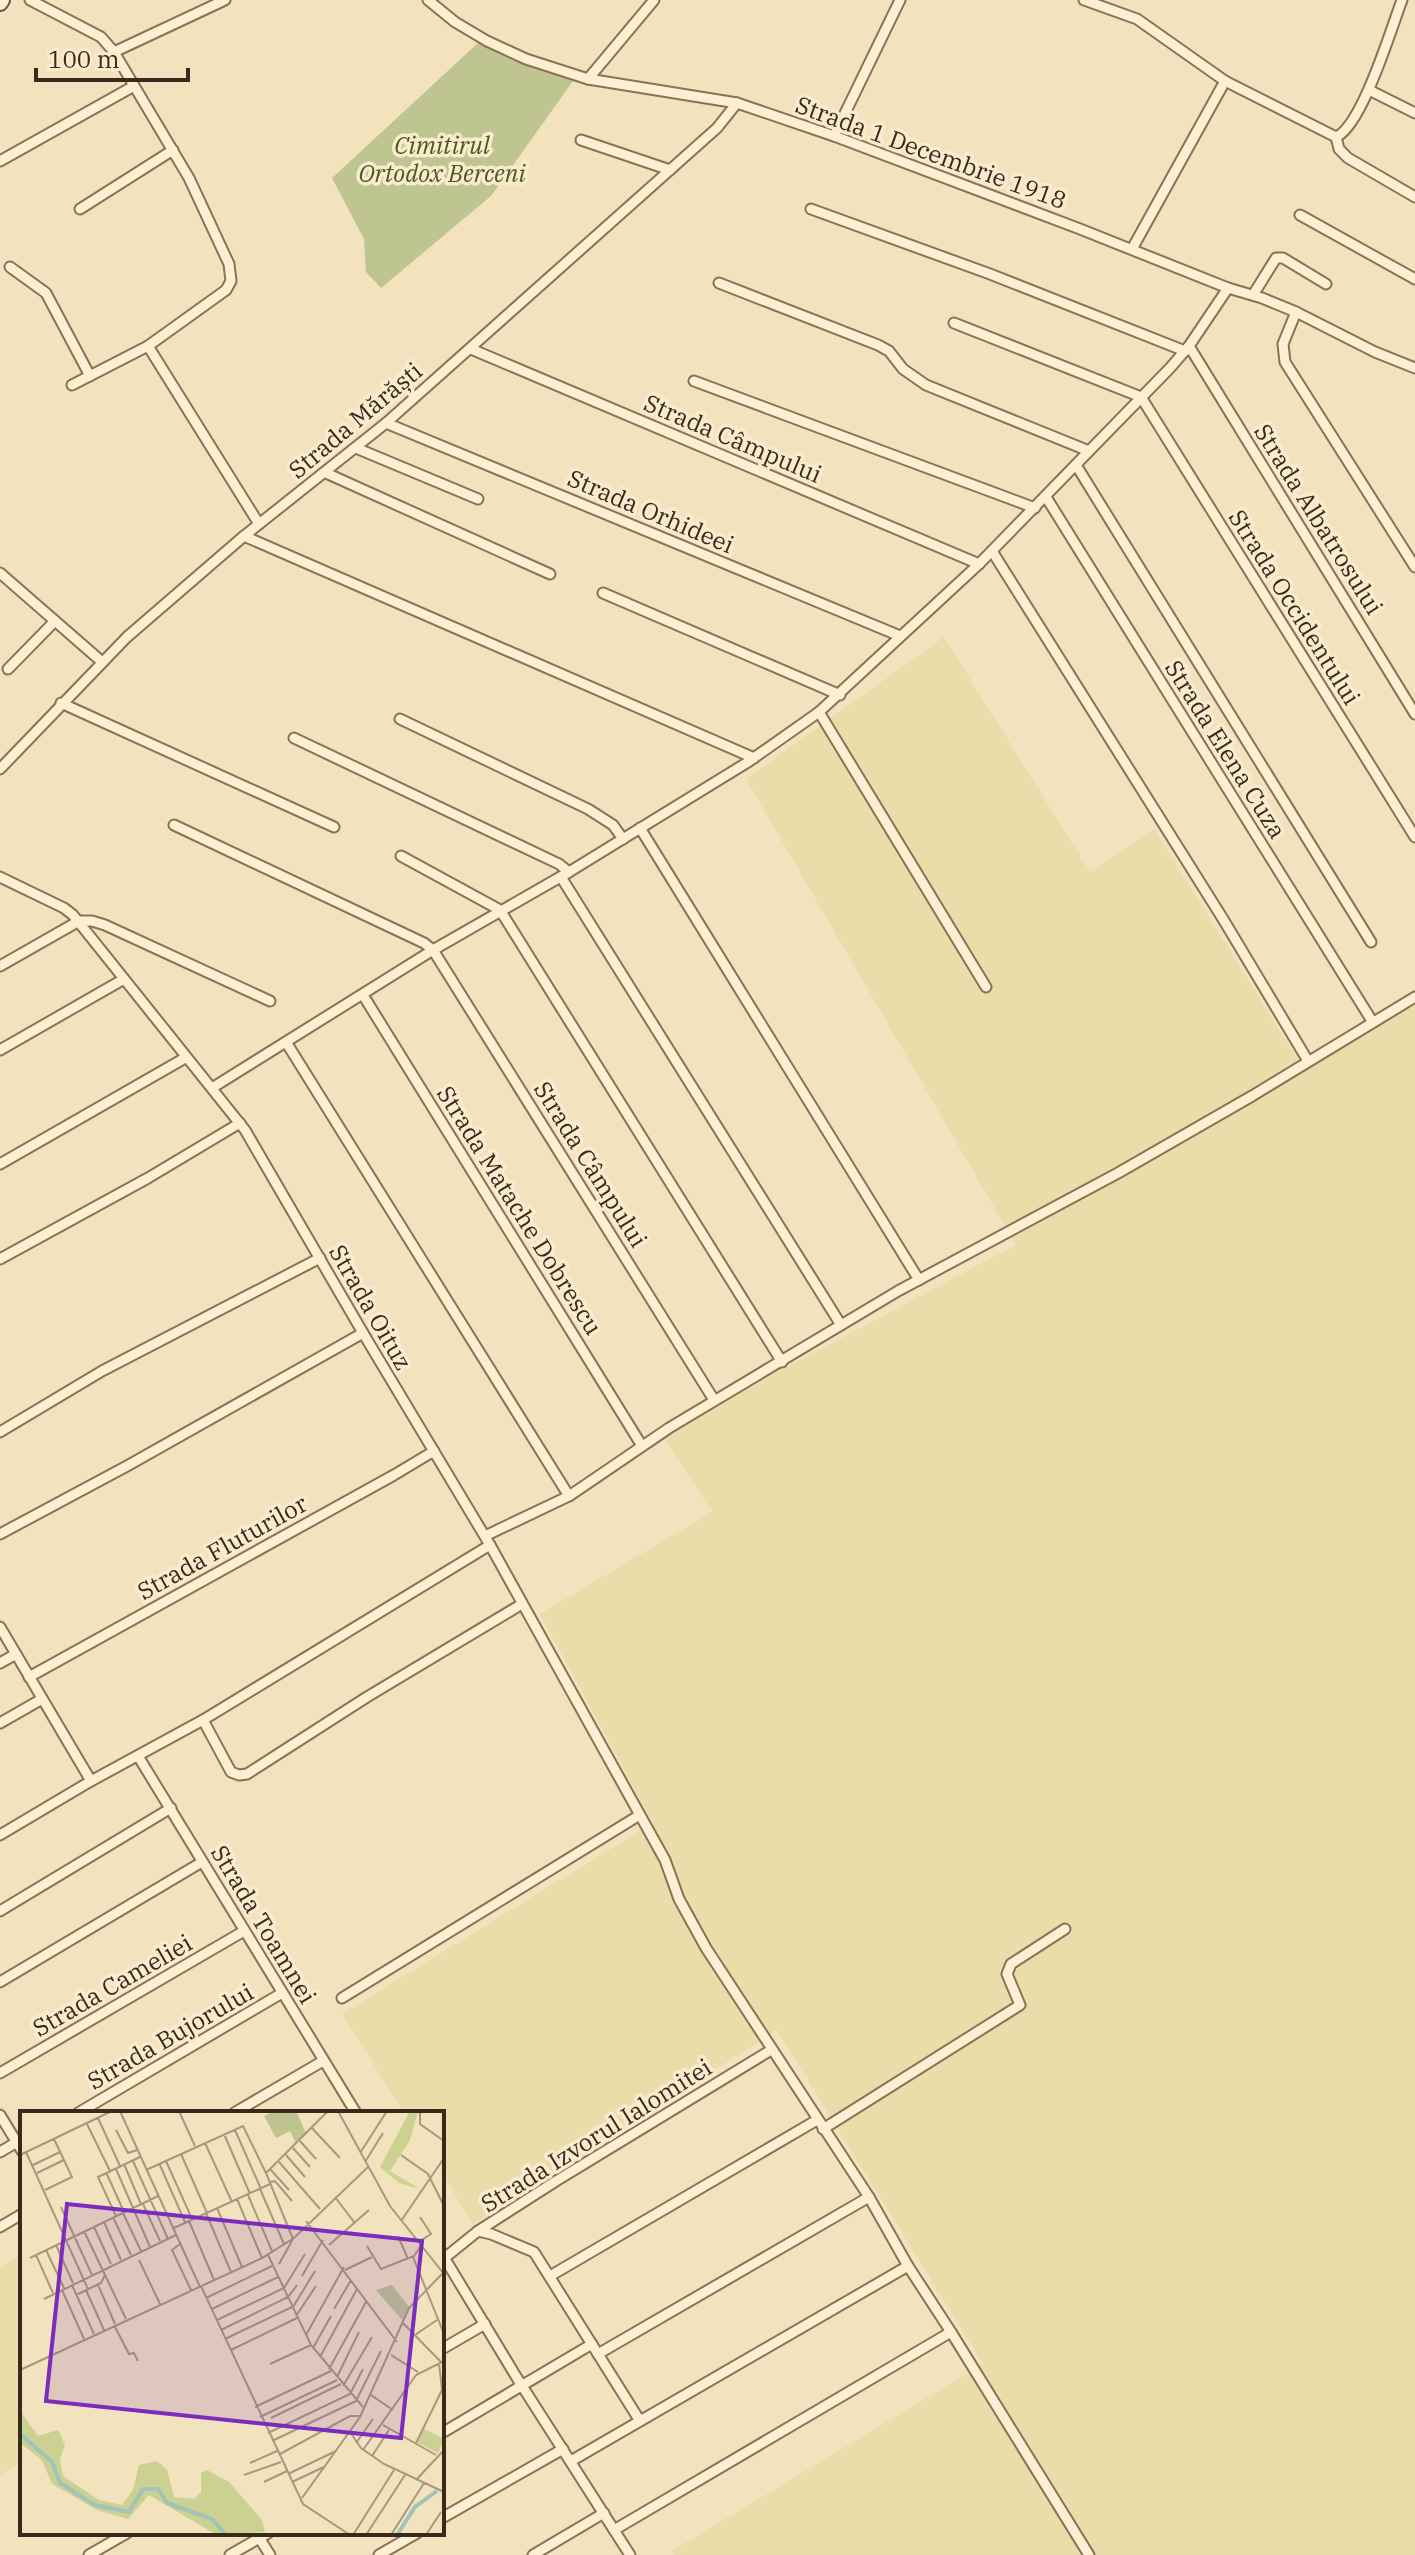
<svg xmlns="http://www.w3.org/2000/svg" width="1415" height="2555" font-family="'IBM Plex Serif',serif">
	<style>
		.farmland { fill: #e9deaa }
		.cemetery { fill: #bfc591 }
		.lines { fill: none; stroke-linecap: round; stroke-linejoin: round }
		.minor-casing { stroke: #8c7255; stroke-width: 13 }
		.secondary-casing { stroke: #6e5238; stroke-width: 18 }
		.minor { stroke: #fcefd2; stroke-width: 9 }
		.secondary { stroke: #fcefd2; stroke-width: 14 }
		.labels { text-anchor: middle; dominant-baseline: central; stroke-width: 7; stroke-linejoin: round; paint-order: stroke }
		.park-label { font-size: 24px; font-style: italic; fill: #4b591f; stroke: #f9ecce }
		.street-label { font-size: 24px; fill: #3a2a1b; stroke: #f9ecce }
		.inset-river { fill: none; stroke: #a2c3b9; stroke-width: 4 }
		.inset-road { fill: none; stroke: #a8987d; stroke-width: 2 }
		.view { fill: #7b2cbf; fill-opacity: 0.15; stroke: #7b2cbf; stroke-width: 4 }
		.inset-edge { fill: none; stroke: #3a2a1b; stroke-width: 4 }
	</style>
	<rect width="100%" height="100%" fill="#f2e2be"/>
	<g class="farmland">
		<polygon points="944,637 1090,872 1154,829 1303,1068 1415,999 1415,2555 674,2555 672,2551 983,2364 777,2030 473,2224 442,2174 442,2113 404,2113 342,2014 653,1823 540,1614 712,1512 661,1434 1016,1245 746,779"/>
		<polygon points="22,2254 22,2462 0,2475 0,2267"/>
	</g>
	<polygon class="cemetery" points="478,43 573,81 491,196 381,288 366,272 364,239 332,178"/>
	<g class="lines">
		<defs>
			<g id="minor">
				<polyline points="30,0 101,37 114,52 189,178 229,264 231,281 226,290 148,346 72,385"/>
				<polyline points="428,0 455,22 487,41 526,59 588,79 737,103 834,136 1080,229 1228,288 1262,298 1296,312 1375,352 1415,368"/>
				<polyline points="1084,0 1137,19 1225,81 1336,137"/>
				<polyline points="114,52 225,0"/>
				<polyline points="588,79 654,0"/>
				<polyline points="1369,90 1415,113"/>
				<polyline points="834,136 900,0"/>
				<path d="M1336 137C1362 126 1391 29 1402 0"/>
				<polyline points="1336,137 1339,149 1348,158 1415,197"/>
				<polyline points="581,140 670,170"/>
				<polyline points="0,161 134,86"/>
				<polyline points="80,209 173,150"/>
				<polyline points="811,209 990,274 1185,351"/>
				<polyline points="1300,215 1415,279"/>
				<polyline points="1132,249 1225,81"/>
				<polyline points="10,267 46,293 90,376"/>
				<polyline points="719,283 878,345 889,351 903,369 926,385 1089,451"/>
				<polyline points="1253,295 1276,258 1283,258 1326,284"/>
				<polyline points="1296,312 1283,344 1285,362 1415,567"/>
				<polyline points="954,323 1141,397 1415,837"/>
				<polyline points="148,346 259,524"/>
				<polyline points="1189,346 1415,714"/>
				<polyline points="471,349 979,564"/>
				<polyline points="694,381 1035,508"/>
				<polyline points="386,423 900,636"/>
				<polyline points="356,448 478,499"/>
				<polyline points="1076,465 1371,942"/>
				<polyline points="326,473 550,574"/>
				<polyline points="1046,497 1372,1021"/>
				<polyline points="244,536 754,758"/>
				<polyline points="992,551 1223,919 1308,1061"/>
				<polyline points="0,573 101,661"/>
				<polyline points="603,593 840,695"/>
				<polyline points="8,669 55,621"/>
				<polyline points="61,703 334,827"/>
				<polyline points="819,712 986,987"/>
				<polyline points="400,719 588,809 613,825 623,839"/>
				<polyline points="294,738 559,864 569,872"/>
				<polyline points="0,769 127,637 244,536 386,423 717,128 737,103"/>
				<polyline points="174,825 424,943 433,950 714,1400"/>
				<polyline points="640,828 919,1280"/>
				<polyline points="401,856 500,910 782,1362"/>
				<polyline points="0,877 64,908 73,915 245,1130 363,1333 490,1545 665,1860 679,1899 706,1948 869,2197 908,2266 951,2332 1089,2555"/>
				<polyline points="561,877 841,1325"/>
				<polyline points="0,966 79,921 92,921 105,925 270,1001"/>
				<polyline points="363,995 642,1446"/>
				<polyline points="286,1042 569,1496"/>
				<polyline points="0,1050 124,979"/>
				<polyline points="212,1088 433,950 569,872 748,762 819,712 979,564 1170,368 1189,346 1228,288"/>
				<polyline points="0,1164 185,1058"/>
				<polyline points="0,1259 148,1178 240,1123"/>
				<polyline points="0,1432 102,1371 320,1258"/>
				<polyline points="0,1534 127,1466 363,1333"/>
				<polyline points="485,1536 569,1496 669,1428 898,1291 1118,1173 1252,1096 1415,997"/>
				<polyline points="0,1627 91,1781"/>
				<polyline points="0,1663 16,1654"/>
				<polyline points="29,1677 394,1475 434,1451"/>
				<polyline points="203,1720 231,1772 239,1775 247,1774 367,1697 522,1604"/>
				<polyline points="0,1723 42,1699"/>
				<polyline points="138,1756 356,2113"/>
				<polyline points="0,1835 91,1781 203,1720 490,1545"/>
				<polyline points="0,1911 171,1808"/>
				<polyline points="0,1982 202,1862"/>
				<polyline points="342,1998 638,1816"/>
				<polyline points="0,2073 244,1931"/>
				<polyline points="78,2113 282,1993"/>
				<polyline points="234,2113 323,2061"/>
				<polyline points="0,2115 22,2151"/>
				<polyline points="823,2129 1020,2005 1007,1974 1011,1964 1065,1929"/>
				<polyline points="0,2152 17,2142"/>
				<polyline points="0,2227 22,2214"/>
				<polyline points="478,2231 491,2234 534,2252 640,2421"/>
				<polyline points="442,2254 517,2378 630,2555"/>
				<polyline points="442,2260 478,2231 556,2181 771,2050"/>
				<polyline points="550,2276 817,2120"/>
				<polyline points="442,2349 485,2324"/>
				<polyline points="598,2354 869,2197"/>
				<polyline points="442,2433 592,2344"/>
				<polyline points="571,2461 908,2266"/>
				<polyline points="442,2518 563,2449"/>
				<polyline points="614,2530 951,2332"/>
				<polyline points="258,2536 270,2555"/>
				<polyline points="89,2555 127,2533"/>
				<polyline points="230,2555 268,2533"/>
				<polyline points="379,2555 417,2533"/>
				<polyline points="533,2555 604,2513"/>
			</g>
			<polyline id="secondary" points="0,3 2,0"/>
		</defs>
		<use href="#minor" class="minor-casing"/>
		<use href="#secondary" class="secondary-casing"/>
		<use href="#minor" class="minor"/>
		<use href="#secondary" class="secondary"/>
	</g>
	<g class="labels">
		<g class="park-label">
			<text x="442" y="145">Cimitirul<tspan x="442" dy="28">Ortodox Berceni</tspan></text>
		</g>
		<g class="street-label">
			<text transform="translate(931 152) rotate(20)">Strada 1 Decembrie 1918</text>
			<text transform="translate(355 420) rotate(-40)">Strada Mărăști</text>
			<text transform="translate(733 438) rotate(23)">Strada Câmpului</text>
			<text transform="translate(651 511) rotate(23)">Strada Orhideei</text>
			<text transform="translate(1319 519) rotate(58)">Strada Albatrosului</text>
			<text transform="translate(1295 607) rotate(58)">Strada Occidentului</text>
			<text transform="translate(1226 749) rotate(58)">Strada Elena Cuza</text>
			<text transform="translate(591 1164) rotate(58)">Strada Câmpului</text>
			<text transform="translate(520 1210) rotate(58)">Strada Matache Dobrescu</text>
			<text transform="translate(371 1307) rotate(60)">Strada Oituz</text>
			<text transform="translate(222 1547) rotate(-29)">Strada Fluturilor</text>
			<text transform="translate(264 1924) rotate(59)">Strada Toamnei</text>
			<text transform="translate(112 1985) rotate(-30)">Strada Cameliei</text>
			<text transform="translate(170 2036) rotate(-30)">Strada Bujorului</text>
			<text transform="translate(596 2135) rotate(-32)">Strada Izvorul Ialomitei</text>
		</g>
	</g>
	<g transform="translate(20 2111)">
		<rect width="424" height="424" fill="#f2e2be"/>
		<path d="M390 0H398L390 29 370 60 400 78 379 72 360 56ZM0 300 18 325 38 319 45 334 40 348 43 365 79 389 102 394 113 379 119 354 137 350 147 359 154 386 174 388 181 381V362L187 359 209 371 242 409 245 421 197 424 129 384 108 408 77 399 32 373 22 349 0 332ZM404 318 424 328 418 342 397 331Z" fill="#cad191"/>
		<path d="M254 0H276L286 22 276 32 270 20 256 27 244 5ZM372 174 389 196 382 209 356 179Z" fill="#bfc591"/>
		<path class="inset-river" d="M0 323 32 351 40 372 75 394 109 401 123 378H138L147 392 192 408 206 424M377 424 395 396 417 380"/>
		<path class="inset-road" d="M100 0 180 176M159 0 175 35M318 0 370 95 424 163M400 0V13L424 30M78 7 100 55M67 13 90 60M291 16 320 47M96 19 108 42 117 39M215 19 241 78M204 23 230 83M280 30 296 48M185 32 212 91M273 37 290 56M6 41 68 178M340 42 367 0M161 43 187 102M0 44 92 0M266 44 285 66M381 44 408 63 424 95M113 50 148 128M146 50 172 108M259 51 300 98M345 51 363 22M139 52 165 111M104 53 121 93M13 54 40 41M96 58 130 136M250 58 269 79M126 59 223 15 246 62M86 61 104 101M17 62 44 49M250 71 255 70 272 90M240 78 264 133M25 79 52 66 34 28M228 84 252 140M315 86 334 111M217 88 242 147M123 93 140 130M41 96 72 164M197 97 222 156M103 102 121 140M186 102 211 161M96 105 78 66 120 46M93 106 111 144M400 106 411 123 400 130M169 110 194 169M286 110 377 231M381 110 424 47M84 111 101 149M74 116 91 153M154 117 250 73M64 120 106 208M378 125 388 148M160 133 152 139 171 179M36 134 53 172M309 134 349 99M347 135 361 158 394 145 403 132M26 139 44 177M16 144 33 182M248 144 291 234 343 296M393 146 424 223M10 147 138 85M119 149 140 193M259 153 273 128 246 62 308 0M325 159 352 146M282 165 303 129M52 174 74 223M78 174 95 213M181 175 283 393 330 424M42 179 64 228M66 179 84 219M56 184 81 172 85 164M186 187 252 155M24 188 156 124M273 196 295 160M192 198 258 166M314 198 331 169M276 205 296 175M197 209 264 177 285 143M382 211 421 251M94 214 109 243 114 242 118 250M201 219 268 186 277 174M286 224 324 156M395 224 417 209M205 228 272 196M293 237 311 205M211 239 277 207M371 244 398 261M300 246 337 178M250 253 291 234M309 258 346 191M0 259 242 147 274 127 348 56M317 266 339 221M323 275 352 226M351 284 373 299M336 290 361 240M235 296 311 260M240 306 317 269M251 307 321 273M363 314 416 344M330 321 341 337 364 353 424 381M248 322 330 283 343 258M252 330 336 290M336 332 353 308M396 332 422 279 419 252M343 339 396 264 424 250M260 343 330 305H339M352 345 369 319M230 352 257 340M268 363 316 340M224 364 261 351M396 369 424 339M244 371 267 360M272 371 306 355M282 387 340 306 389 197 423 162M333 424 374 359M346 424 385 364M371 424 404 372M406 424 421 401"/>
		<path class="view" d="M47 93 402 130 381 327 26 290Z"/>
		<rect width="424" height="424" class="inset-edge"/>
	</g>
	<path d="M36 68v12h152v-12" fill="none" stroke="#3a2a1b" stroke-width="4"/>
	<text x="48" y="68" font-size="24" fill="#3a2a1b" stroke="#f9ecce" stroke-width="6" paint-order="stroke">100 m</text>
</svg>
